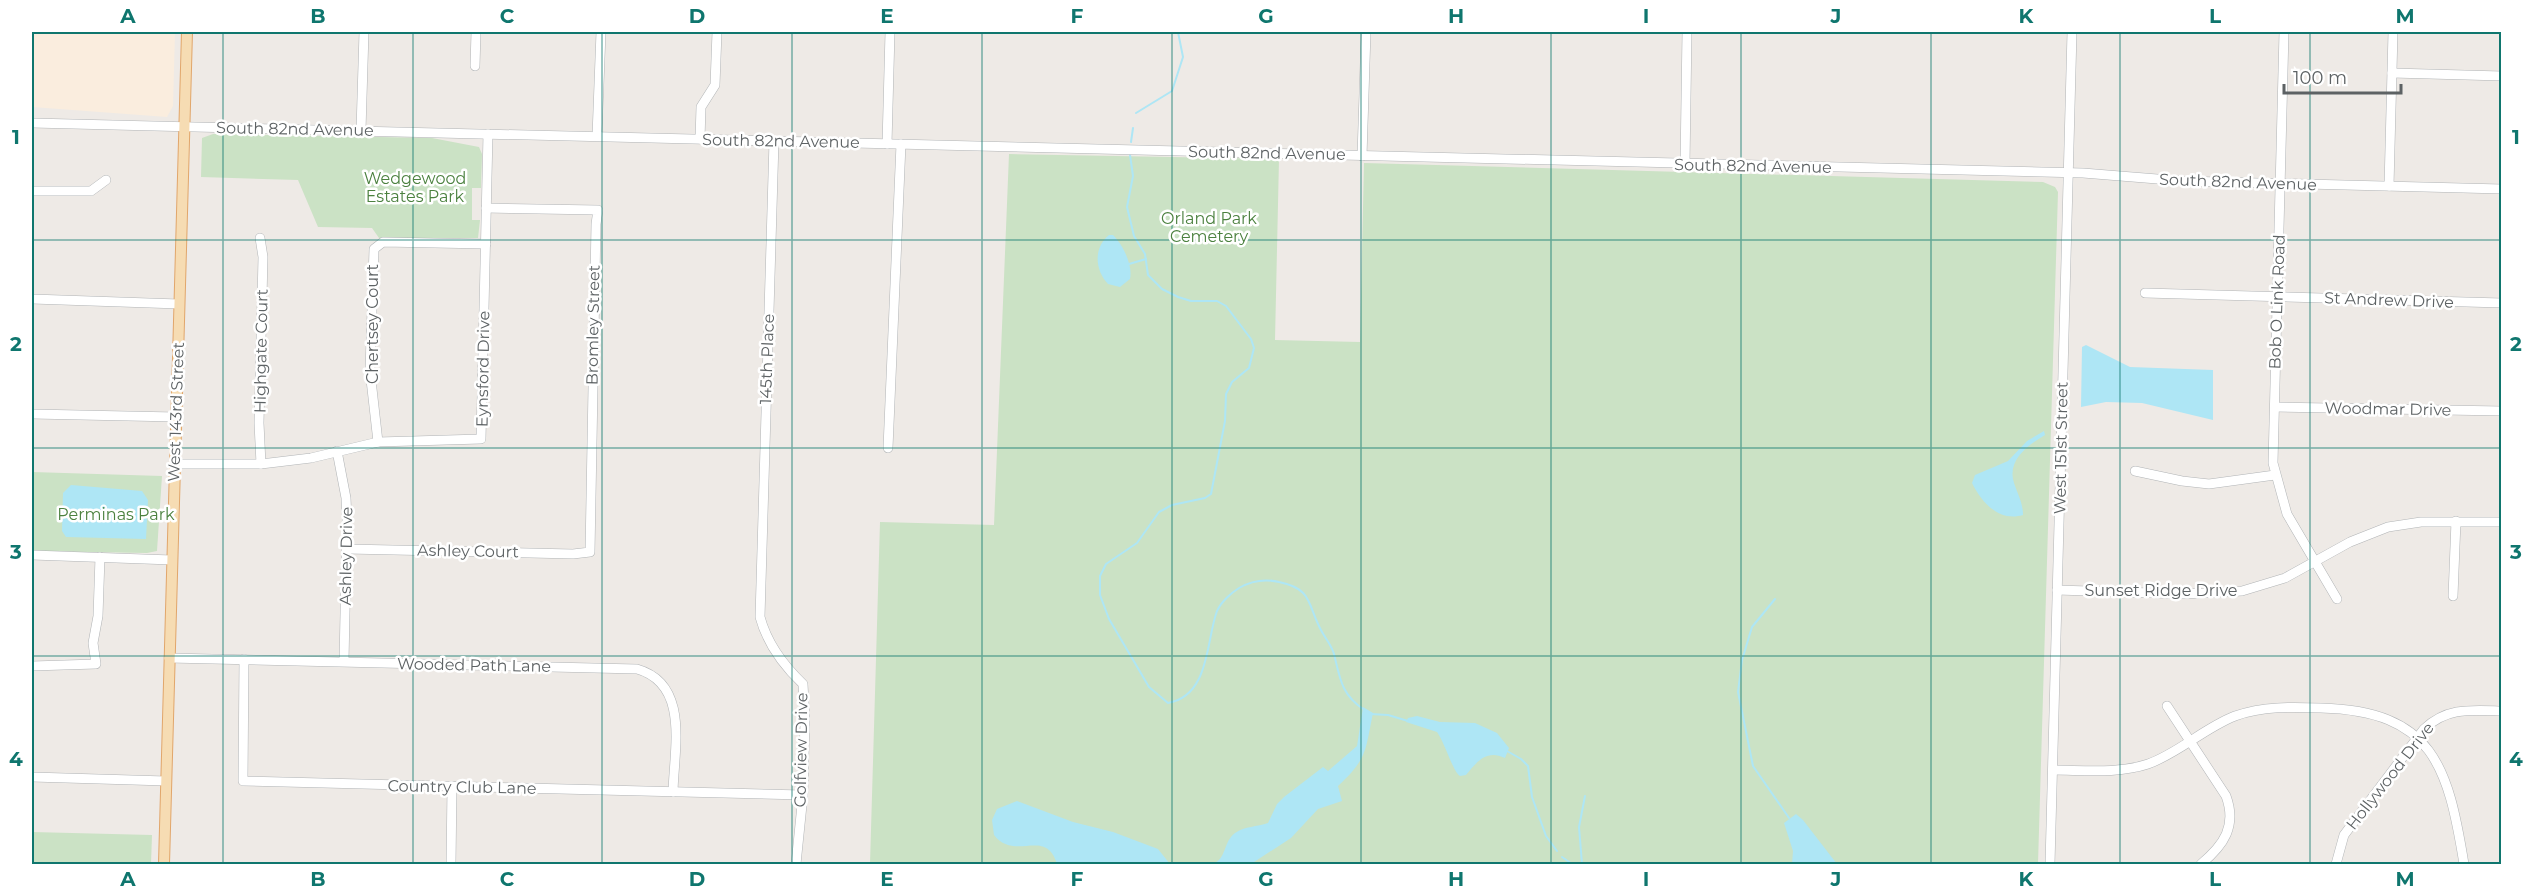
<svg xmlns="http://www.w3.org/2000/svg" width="2533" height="896" font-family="Montserrat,sans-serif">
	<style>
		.commercial { fill: #faedde }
		.green { fill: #cbe2c5 }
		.water { fill: #aee6f5 }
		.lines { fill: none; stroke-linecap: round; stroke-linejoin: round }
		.stream { stroke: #aee6f5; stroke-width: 2 }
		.minor-casing { stroke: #b1b4b6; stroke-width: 10 }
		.major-casing { stroke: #e1a66b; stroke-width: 12 }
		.minor { stroke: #fff; stroke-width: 9 }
		.major { stroke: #f6dcb3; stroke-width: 10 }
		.grid { fill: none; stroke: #0f766e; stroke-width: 1.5; stroke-opacity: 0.55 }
		.labels { text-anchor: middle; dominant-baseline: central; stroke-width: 5; stroke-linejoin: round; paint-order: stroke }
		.street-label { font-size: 16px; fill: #5d6264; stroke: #fff }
		.park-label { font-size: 16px; fill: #4b813f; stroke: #fff }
		.neatline { fill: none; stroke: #0f766e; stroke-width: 2 }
		.grid-label { font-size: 20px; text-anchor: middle; font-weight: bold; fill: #0f766e }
	</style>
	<rect width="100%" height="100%" fill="#eeeae6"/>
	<polygon class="commercial" points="32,32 175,32 173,106 167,117 32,107"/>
	<g class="green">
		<polygon points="213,134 432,138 479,147 482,154 481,188 472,188 472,220 480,220 478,238 379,238 372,228 318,227 298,180 201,177 202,138"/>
		<polygon points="1009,154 1279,159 1275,340 1360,342 1364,163 2043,182 2055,187 2058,192 2038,864 870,864 880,522 994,525"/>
		<polygon points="32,472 162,476 157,551 147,553 32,551"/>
		<polygon points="32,832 152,835 151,864 32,864"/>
	</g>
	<g class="water">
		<path d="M1109 235H1113C1123 245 1133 265 1130 279L1120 287 1108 284C1095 270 1093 248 1109 235Z"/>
		<polygon points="2086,345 2130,367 2213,370 2213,420 2142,403 2106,402 2081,407 2082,347"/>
		<path d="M2044 431 2045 435C2030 444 2009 458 2013 479 2016 492 2023 501 2023 515 1999 522 1982 503 1972 483L1975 475 2008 461 2027 441Z"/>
		<polygon points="71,485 142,491 148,500 146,539 66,537 62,531 63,493"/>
		<path d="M1363 707 1373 713C1365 751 1368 758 1338 786L1342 801 1318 809 1291 838 1251 864H1213C1227 858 1223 842 1235 833 1245 826 1257 827 1268 823L1277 804 1284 797 1323 767 1328 771 1357 746Z"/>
		<path d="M1417 716 1440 722 1475 723 1497 733 1509 748 1505 758C1486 749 1477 762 1466 775L1460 776C1453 772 1445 743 1437 732L1406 722 1408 718Z"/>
		<path d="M1017 801 1073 822 1113 832 1158 849 1170 864H1057C1046 827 1015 862 994 835L992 820 997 809Z"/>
		<polygon points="1796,814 1803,820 1837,864 1792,864 1793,851 1784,823"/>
	</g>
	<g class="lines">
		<g class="stream">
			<polyline points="1136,113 1172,91 1183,57 1178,32"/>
			<polyline points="1131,142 1133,128"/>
			<path d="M1130 155 1133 176 1127 207 1134 236 1145 254 1148 275 1162 289 1178 297 1191 301H1217L1226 306 1251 339 1254 348 1249 368 1232 382 1226 394 1225 421 1211 494 1205 498 1172 505 1159 512 1137 543 1106 564 1100 576V595L1109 619 1149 687 1168 703C1210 696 1206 640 1217 611 1221 602 1231 593 1239 588 1251 581 1266 579 1279 582 1313 589 1307 604 1321 630 1325 638 1332 646 1334 654 1340 678 1341 694 1363 709"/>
			<polyline points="1129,264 1146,259"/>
			<polyline points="1775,599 1752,627 1742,660 1738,692 1753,766 1789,818"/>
			<polyline points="1370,714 1388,715 1408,721"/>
			<polyline points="1507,751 1521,759 1528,766 1532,797 1546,836 1557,851"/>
			<polyline points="1562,857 1572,864"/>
			<polyline points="1582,864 1579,827 1585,796"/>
		</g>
		<defs>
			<g id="minor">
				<polyline points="2284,32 2273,463 2287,514 2337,599"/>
				<polyline points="475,66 476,32"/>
				<polyline points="2392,73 2502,76"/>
				<polyline points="32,123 2083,173 2182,181 2502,189"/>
				<polyline points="361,130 364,32"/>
				<polyline points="597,136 601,32"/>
				<polyline points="700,139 701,107 715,85 717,32"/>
				<path d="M774 141 760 617C767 643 783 665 803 684L805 720 803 795 796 864"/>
				<polyline points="887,144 890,32"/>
				<polyline points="1362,156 1366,32"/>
				<polyline points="1685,164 1687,32"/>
				<polyline points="2389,186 2393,32"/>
				<polyline points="32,191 91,191 106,180"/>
				<polyline points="260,238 263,257 259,423 261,464"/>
				<polyline points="2145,293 2502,303"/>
				<polyline points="32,299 179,304"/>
				<polyline points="2275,407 2502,411"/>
				<polyline points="32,414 176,417"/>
				<polyline points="378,442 370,371 374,249 383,242 486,244"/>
				<polyline points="888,448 901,144"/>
				<polyline points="337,451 346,498 347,519 344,661"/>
				<polyline points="175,464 261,464 311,458 378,442 481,439 488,134"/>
				<polyline points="2135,471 2182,481 2209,484 2275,475"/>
				<polyline points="347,549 573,554 590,552 596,224 598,210 486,208"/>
				<polyline points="32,555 172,560"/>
				<polyline points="2057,590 2184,594 2242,591 2285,578 2350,542 2388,527 2421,522 2502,522"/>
				<polyline points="2453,596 2456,521"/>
				<path d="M169 658 637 669C690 684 674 749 673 792"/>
				<polyline points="244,659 243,781 803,795"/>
				<polyline points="32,666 96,664 93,643 98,616 100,557"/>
				<path d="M2167 706 2226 796C2237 826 2224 845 2201 864"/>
				<path d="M2053 770C2083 770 2118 774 2148 764 2179 753 2204 728 2235 716 2263 706 2292 707 2321 708 2433 711 2448 766 2464 864"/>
				<polyline points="32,777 166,781"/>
				<polyline points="451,864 452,786"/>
				<polyline points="2050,864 2072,32"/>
				<path d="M2336 864 2344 835 2424 729C2447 707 2471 710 2502 711"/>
			</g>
			<polyline id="major" points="164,864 187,32"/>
		</defs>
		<use href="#minor" class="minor-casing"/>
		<use href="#major" class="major-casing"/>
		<use href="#minor" class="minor"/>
		<use href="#major" class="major"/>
	</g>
	<path class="grid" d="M223 32V864M413 32V864M602 32V864M792 32V864M982 32V864M1172 32V864M1361 32V864M1551 32V864M1741 32V864M1931 32V864M2120 32V864M2310 32V864M32 240H2502M32 448H2502M32 656H2502"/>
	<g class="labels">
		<g class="street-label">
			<text transform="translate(295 129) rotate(1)">South 82nd Avenue</text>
			<text transform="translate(781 141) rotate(1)">South 82nd Avenue</text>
			<text transform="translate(1267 153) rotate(1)">South 82nd Avenue</text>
			<text transform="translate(1753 166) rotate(1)">South 82nd Avenue</text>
			<text transform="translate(2238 182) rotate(2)">South 82nd Avenue</text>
			<text transform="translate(2389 300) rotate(2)">St Andrew Drive</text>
			<text transform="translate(2277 302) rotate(-88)">Bob O Link Road</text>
			<text transform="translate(372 324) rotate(-90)">Chertsey Court</text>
			<text transform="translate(593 325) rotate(-89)">Bromley Street</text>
			<text transform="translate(261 351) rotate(-89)">Highgate Court</text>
			<text transform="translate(767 359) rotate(-88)">145th Place</text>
			<text transform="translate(483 369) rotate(-89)">Eynsford Drive</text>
			<text transform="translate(2388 409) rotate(1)">Woodmar Drive</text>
			<text transform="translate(176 412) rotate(-88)">West 143rd Street</text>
			<text transform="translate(2061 448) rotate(-89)">West 151st Street</text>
			<text transform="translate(468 551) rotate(1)">Ashley Court</text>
			<text transform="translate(346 556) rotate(-89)">Ashley Drive</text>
			<text x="2161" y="590">Sunset Ridge Drive</text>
			<text transform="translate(474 665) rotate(1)">Wooded Path Lane</text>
			<text transform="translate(801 750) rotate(-89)">Golfview Drive</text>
			<text transform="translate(2390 776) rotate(-52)">Hollywood Drive</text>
			<text transform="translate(462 787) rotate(1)">Country Club Lane</text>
		</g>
		<g class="park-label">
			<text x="415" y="178">Wedgewood<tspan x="415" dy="18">Estates Park</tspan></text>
			<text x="1209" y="218">Orland Park<tspan x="1209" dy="18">Cemetery</tspan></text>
			<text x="116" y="514">Perminas Park</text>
		</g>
	</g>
	<rect width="2533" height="896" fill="none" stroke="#ffffff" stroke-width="66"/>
	<path d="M2284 84v9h117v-9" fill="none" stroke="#5d6264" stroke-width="3"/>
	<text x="2293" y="84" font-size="18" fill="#5d6264" stroke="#ffffff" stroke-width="4.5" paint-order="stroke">100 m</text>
	<rect x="33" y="33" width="2467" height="830" class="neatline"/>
	<g class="grid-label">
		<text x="128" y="23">A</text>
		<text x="318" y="23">B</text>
		<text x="507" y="23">C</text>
		<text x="697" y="23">D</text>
		<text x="887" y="23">E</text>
		<text x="1077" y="23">F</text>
		<text x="1266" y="23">G</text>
		<text x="1456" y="23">H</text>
		<text x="1646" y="23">I</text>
		<text x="1836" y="23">J</text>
		<text x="2026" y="23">K</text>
		<text x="2215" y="23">L</text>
		<text x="2405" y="23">M</text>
		<text x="16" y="144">1</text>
		<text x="2516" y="144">1</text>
		<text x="16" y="351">2</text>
		<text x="2516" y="351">2</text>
		<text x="16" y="559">3</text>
		<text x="2516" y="559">3</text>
		<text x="16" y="766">4</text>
		<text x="2516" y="766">4</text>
		<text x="128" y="886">A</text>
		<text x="318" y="886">B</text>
		<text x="507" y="886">C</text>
		<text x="697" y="886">D</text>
		<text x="887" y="886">E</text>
		<text x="1077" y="886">F</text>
		<text x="1266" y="886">G</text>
		<text x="1456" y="886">H</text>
		<text x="1646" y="886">I</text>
		<text x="1836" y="886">J</text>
		<text x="2026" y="886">K</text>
		<text x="2215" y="886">L</text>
		<text x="2405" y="886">M</text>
	</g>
</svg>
